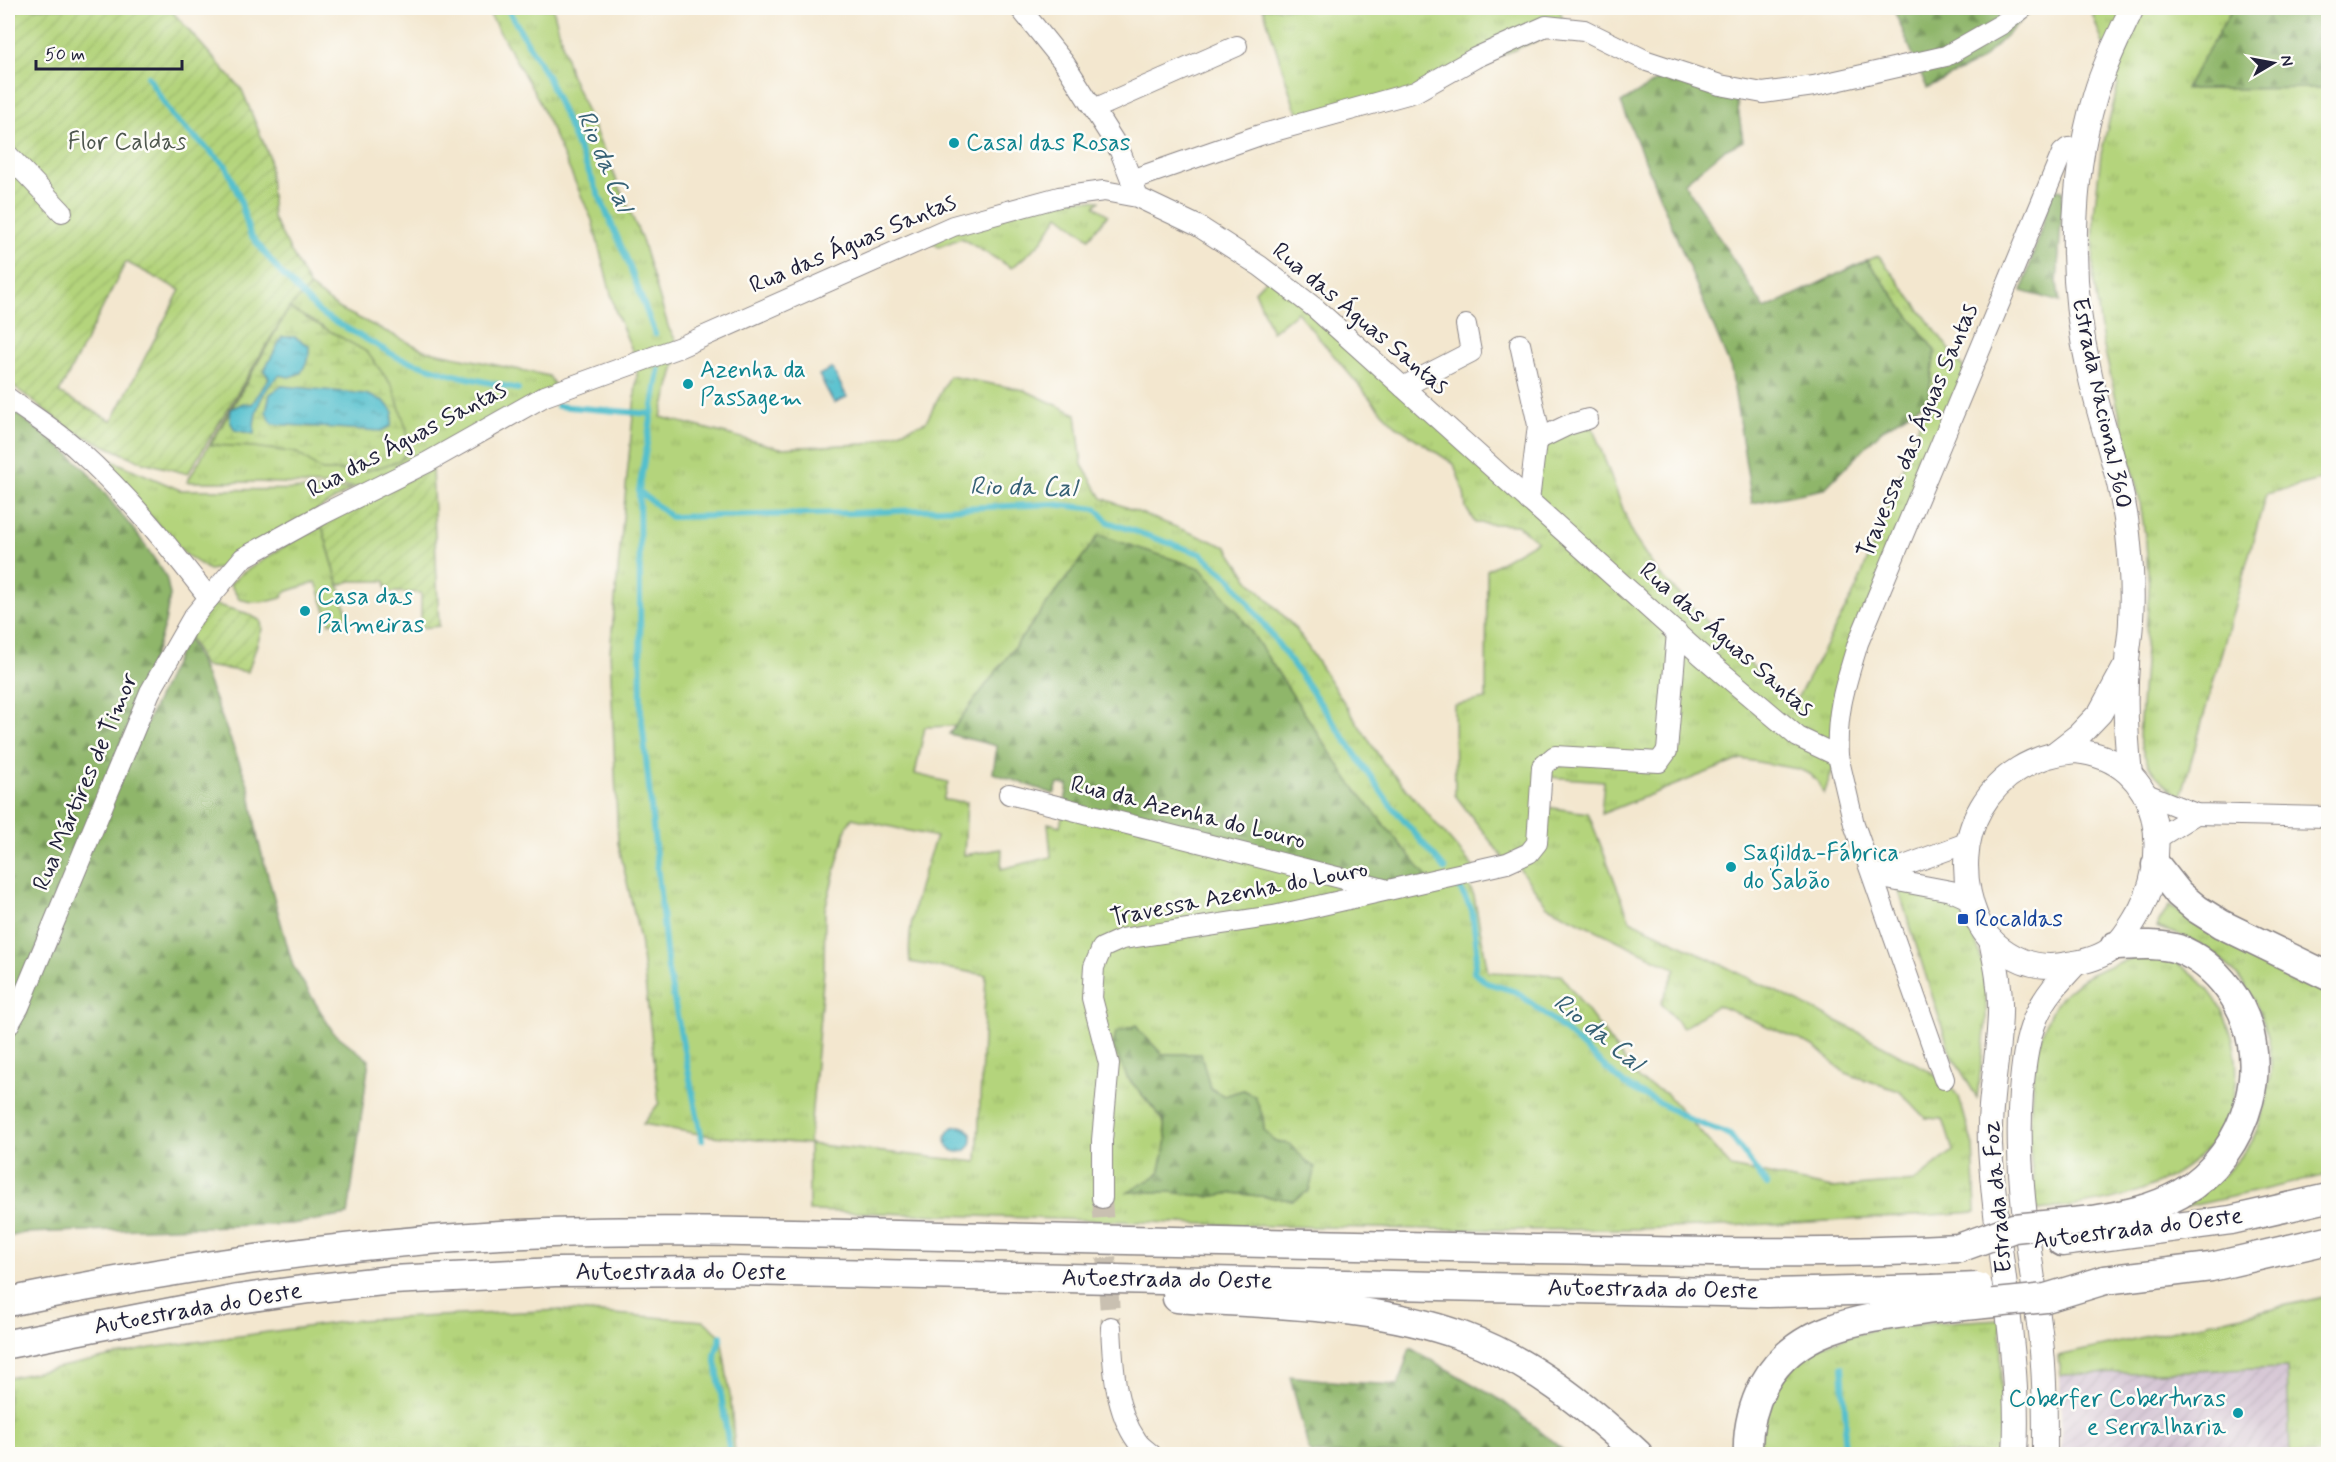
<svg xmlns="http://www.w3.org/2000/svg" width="2336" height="1462" font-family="Mynerve,sans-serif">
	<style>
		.industrial { fill: url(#industrial-furrows) }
		.grass { fill: url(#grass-tufts); stroke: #6b7b5b; stroke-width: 1.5; fill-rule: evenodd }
		.forest { fill: url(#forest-firs); stroke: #586c53; stroke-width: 1.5 }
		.wetland { fill: url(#wetland-marsh); stroke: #6b7b5b; stroke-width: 1.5 }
		.garden { fill: url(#garden-furrows); stroke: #6b7b5b; stroke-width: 1.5; fill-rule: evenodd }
		.water { fill: url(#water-ripples); stroke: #3a7084; stroke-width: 1.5 }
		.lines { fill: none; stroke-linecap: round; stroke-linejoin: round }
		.stream { stroke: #53bfcd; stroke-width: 6 }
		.minor-tunnel { stroke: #c9c0b1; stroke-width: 20; stroke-dasharray: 20 10; stroke-linecap: butt }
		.minor-casing { stroke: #8a8485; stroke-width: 22 }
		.major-casing { stroke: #8a8485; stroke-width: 26 }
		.highway-casing { stroke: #8a8485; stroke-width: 31 }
		.minor { stroke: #fff; stroke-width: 20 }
		.major { stroke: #fff; stroke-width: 24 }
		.highway { stroke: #fff; stroke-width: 28 }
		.highway-bridge-casing { stroke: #8a8485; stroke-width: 31; stroke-linecap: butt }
		.highway-bridge { stroke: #fff; stroke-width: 28 }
		.culture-dot { fill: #0f9aa8; stroke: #fdfcf7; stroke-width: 2 }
		.transit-dot { fill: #1a4fb4; stroke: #fdfcf7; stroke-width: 2 }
		.labels { text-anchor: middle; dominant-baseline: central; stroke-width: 5; stroke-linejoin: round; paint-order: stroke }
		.park-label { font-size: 24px; fill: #4e574e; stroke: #fdfcf7 }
		.culture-label { font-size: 24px; fill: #0d838f; stroke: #fdfcf7; text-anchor: start }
		.street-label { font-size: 24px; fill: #22223b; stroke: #fdfcf7 }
		.transit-label { font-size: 24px; fill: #164399; stroke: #fdfcf7; text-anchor: start }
		.water-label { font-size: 26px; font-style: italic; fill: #366175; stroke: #fdfcf7 }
	</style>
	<defs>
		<pattern id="industrial-furrows" width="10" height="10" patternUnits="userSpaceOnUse" patternTransform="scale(1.5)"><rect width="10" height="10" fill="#cfbdcf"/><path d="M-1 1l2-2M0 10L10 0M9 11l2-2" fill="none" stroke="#b1a2b3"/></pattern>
		<pattern id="grass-tufts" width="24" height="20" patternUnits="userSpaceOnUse" patternTransform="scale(1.5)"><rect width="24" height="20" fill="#b4d47b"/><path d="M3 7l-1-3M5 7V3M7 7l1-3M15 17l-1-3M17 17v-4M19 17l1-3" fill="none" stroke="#9ab66b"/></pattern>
		<pattern id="forest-firs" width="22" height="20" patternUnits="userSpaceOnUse" patternTransform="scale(1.5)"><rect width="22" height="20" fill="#8fb66b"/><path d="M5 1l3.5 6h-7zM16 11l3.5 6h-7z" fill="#749459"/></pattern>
		<pattern id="wetland-marsh" width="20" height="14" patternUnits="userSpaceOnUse" patternTransform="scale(1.5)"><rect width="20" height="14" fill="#b4d47b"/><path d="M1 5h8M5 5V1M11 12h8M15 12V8" fill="none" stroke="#9ab66b"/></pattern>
		<pattern id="garden-furrows" width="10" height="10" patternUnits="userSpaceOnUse" patternTransform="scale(1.5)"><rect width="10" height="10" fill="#b4d47b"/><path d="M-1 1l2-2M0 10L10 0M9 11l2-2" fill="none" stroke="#9ab66b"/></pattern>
		<pattern id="water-ripples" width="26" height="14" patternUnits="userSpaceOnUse" patternTransform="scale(1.5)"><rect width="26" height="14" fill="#53bfcd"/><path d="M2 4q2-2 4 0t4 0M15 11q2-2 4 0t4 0" fill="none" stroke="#449ba8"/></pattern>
	</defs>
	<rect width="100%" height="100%" fill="#fdfcf7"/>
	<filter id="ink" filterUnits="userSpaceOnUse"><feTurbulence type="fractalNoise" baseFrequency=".0167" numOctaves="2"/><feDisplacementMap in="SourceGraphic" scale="12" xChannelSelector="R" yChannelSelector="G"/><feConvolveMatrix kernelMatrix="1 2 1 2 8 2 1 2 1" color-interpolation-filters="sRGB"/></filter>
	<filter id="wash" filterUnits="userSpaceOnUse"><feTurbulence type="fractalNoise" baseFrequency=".008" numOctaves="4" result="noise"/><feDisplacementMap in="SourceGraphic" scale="24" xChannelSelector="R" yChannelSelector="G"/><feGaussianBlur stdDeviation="1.35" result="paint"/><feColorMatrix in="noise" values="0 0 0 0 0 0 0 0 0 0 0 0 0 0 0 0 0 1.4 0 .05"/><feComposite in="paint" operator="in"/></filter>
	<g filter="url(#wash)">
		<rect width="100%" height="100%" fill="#f3e7cf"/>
		<polygon class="industrial" points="2287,1368 2290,1454 2062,1454 2060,1375"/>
		<g class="grass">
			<path d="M486 8H553L570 73 641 237 669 329 680 347 661 417 780 448 866 444 926 422 949 376 1024 390 1076 414 1082 465 1102 498 1227 547 1249 580 1296 629 1383 762 1476 870 1463 874 1474 896 1488 972 1561 975 1639 1080 1667 1094 1731 1167 1832 1188 1915 1181 1953 1151 1943 1119 1925 1118 1899 1091 1845 1073 1814 1046 1717 1005 1683 1028 1661 1003 1676 969 1547 906 1513 860 1504 859 1455 795 1454 705 1486 699 1487 570 1537 541 1517 525 1475 523 1466 508 1464 493 1454 464 1396 426 1378 408 1297 312 1272 332 1255 291 1271 274 1529 500 1537 440 1590 420 1633 536 1658 573 1793 706 1857 587 1928 400 1935 351 1867 260 1879 256 1969 375 1858 643 1838 756 1824 794 1817 781 1810 774 1798 769 1741 759 1601 814 1604 781 1549 777 1546 807 1588 813 1630 920 1847 1026 1944 1079 1959 1097 1973 1146 1976 1212C1857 1220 1738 1227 1619 1229 1349 1233 1079 1218 809 1211V1144L711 1136 643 1124 659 1103 640 939 618 843 610 652 638 364 615 310 592 220 538 99ZM1099 535 1238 612 1349 781 1064 808 1060 826 1048 823 1051 857 1001 869 1002 849 964 855 967 802 943 800 948 782 915 774 925 727 955 726ZM852 818 936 837C922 874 906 922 910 962L986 975 977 1162 809 1144 824 970 825 909 847 826ZM1137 1025 1138 1029 1162 1054H1201L1210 1088 1224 1096 1243 1090 1263 1117 1264 1130 1275 1142 1290 1144 1308 1163 1293 1200 1233 1193 1208 1197 1171 1192H1129L1159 1174 1167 1140 1163 1120 1127 1077Z"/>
			<polygon points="1263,8 1559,8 1566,28 1415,92 1308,122 1295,108"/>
			<path d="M2090 8H2233L2186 89 2328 88V478L2266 494 2181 797C2156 778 2145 768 2139 736L2149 591 2146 542 2140 502 2103 343 2093 276 2094 214 2101 154 2118 85Z"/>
			<polygon points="1059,197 1100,201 1095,206 1108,215 1089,238 1059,215 1040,243 1012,268 961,238 939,247 925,239"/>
			<polygon points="310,287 340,309 424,350 549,376 558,391 374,488 258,482 187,482 289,308"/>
			<polygon points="96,457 113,461 180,490 352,489 221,568 209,570 185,554"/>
			<polygon points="321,523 348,617 330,623 316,582 285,592 281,598 270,601 251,602 239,599 230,584 241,574"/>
			<path d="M1898 888 1949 900 1955 904C2001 967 1985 1027 1977 1098L1950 1052Z"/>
			<path d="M2169 906 2246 950 2328 991V1175L2182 1208C2208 1189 2233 1170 2251 1143 2258 1131 2262 1117 2265 1104 2268 1091 2271 1077 2271 1063 2271 1020 2243 971 2206 948 2191 938 2173 933 2156 927Z"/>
			<path d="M2137 957C2149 957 2161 957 2173 961 2184 966 2193 975 2202 983 2242 1024 2250 1097 2212 1143 2169 1193 2099 1205 2037 1210 2035 1188 2030 1164 2030 1141 2030 1098 2033 1027 2063 995 2082 975 2111 964 2137 957Z"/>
			<polygon points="2328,1296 2328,1454 2290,1454 2287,1368 2060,1375 2058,1356"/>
			<polygon points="562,1310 704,1321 721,1336 731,1402 735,1454 8,1454 8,1378 151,1348 357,1320"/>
			<path d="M2001 1319V1454H1760C1762 1422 1764 1408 1782 1381 1786 1375 1790 1367 1796 1362 1848 1322 1938 1323 2001 1319Z"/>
		</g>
		<g class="forest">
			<polygon points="1893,8 2031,8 2032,10 1980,61 1927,88"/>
			<polygon points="2233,8 2328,8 2328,88 2185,89"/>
			<polygon points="1674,70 1735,88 1743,141 1723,151 1684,183 1765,309 1867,260 1935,351 1928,400 1882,430 1824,489 1752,503 1731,369 1621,103"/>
			<polygon points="2053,189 2063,191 2057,284 2060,302 2022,291"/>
			<polygon points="8,407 69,454 87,471 140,538 166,576 170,595 165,623 143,690 8,1018"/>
			<polygon points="1099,535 1200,568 1238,612 1349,781 1430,881 1389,891 1064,808 1068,785 1058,784 1054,794 993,773 997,746 949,734"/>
			<polygon points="187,636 202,667 249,787 258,840 293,966 333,1032 369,1060 348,1215 291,1224 24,1233 8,1237 8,1034 126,767"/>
			<polygon points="1137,1025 1138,1029 1162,1054 1201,1054 1210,1088 1224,1096 1243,1090 1255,1096 1263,1117 1264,1130 1275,1142 1290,1144 1308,1163 1315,1167 1309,1191 1293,1200 1233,1193 1208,1197 1171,1192 1128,1192 1159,1174 1167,1140 1163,1119 1127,1077 1113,1046 1116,1032"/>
			<polygon points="1410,1348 1504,1402 1568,1454 1313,1454 1309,1451 1290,1376 1341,1382 1398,1385"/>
		</g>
		<polygon class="wetland" points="289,308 367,352 393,387 407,431 409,450 399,461 367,471 322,471 297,453 254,447 211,445"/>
		<g class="garden">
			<path d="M8 8H169L242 90 269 156 273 218 310 287 289 308 188 474 139 461 71 430 8 382ZM126 262 180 290 112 421 59 393Z"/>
			<polygon points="432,468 439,626 421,628 421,593 387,592 385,581 351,581 339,585 321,523"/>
			<polygon points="213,604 246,613 261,621 262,629 248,672 204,666 188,634"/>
		</g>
		<g class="water">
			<path d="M282 337H295L309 346V357L301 373 289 377 280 375C262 389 253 413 254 434L235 430 230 421 231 409 243 403 252 404 269 378 264 371Z"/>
			<polygon points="832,368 847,397 834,403 819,375"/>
			<polygon points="282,386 365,394 384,401 393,412 391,426 381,431 272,424 266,412 270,394"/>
			<circle cx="959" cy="1139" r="13"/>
		</g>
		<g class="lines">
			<g class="stream">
				<polyline points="507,8 547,76 628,262 655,334"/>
				<polyline points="148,77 173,117 226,166 239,196 250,234 280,272 320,313 399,358 450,374 518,389"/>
				<polyline points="659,370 639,491 671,517 852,513 1052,504 1097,509 1108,522 1201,554 1231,579 1302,677 1389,803 1445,869"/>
				<polyline points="558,406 651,414"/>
				<polyline points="639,491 641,711 668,970 702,1140"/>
				<polyline points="1456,882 1472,910 1477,949 1474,972 1487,983 1517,992 1554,1021 1624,1084 1691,1120 1730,1135 1767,1185"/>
				<polyline points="721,1336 715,1355 730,1454"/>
				<polyline points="1842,1367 1846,1423 1842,1454"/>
			</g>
		</g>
	</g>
	<g filter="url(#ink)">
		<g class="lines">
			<polyline class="minor-tunnel" points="1102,1198 1111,1327"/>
			<defs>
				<g id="minor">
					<polyline points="1020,8 1065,64 1120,151 1136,192"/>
					<polyline points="1094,109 1237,46"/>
					<polyline points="8,155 62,212"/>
					<polyline points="1131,180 1260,135 1415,92 1475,58 1546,26 1584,30 1647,61 1720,85 1763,93 1814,86 1946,56 2002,24 2023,8"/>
					<polyline points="1520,344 1538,425 1529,501"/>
					<polyline points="1403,387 1471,352 1466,325"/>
					<path d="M8 398C31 415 56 430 78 450 127 494 169 546 209 598"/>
					<polyline points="1537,440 1568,425 1588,419"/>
					<path d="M1838 756C1836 711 1845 686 1858 643L2062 153 2068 148 2083 147"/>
					<polyline points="2144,793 2196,814 2328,817"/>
					<polyline points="1009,794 1384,889"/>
					<polyline points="2158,838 2196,814"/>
					<polyline points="1874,877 1969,842"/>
					<polyline points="1876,877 1951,891 1969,899"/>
					<polyline points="8,1026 19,1007 150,692 193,617 243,558 323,514 428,462 545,396 680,347 953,226 1059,197 1104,191 1137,197 1198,226 1260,266 1315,308 1701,655 1798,737 1838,756 1854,824 1944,1079"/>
					<polyline points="1102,1198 1102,1140 1109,1064 1092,998 1094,967 1102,948 1122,939 1274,916 1507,863 1529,853 1537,843 1542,767 1555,756 1659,762 1667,751 1677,632"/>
					<path d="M1111 1327C1113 1364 1114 1409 1137 1441 1140 1446 1146 1450 1151 1454"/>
				</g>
				<g id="major">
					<path d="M2076 751C2164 760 2174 859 2134 921 2129 929 2122 940 2114 947 2102 957 2084 962 2068 964 2053 967 2038 967 2023 961 2004 953 1986 939 1977 919 1944 839 1988 758 2076 751Z"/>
					<polyline points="2057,752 2079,735 2100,713 2124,669"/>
					<path d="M2130 774C2126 738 2124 702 2127 665 2127 650 2131 635 2131 620 2133 591 2131 562 2128 534 2122 479 2102 428 2090 375 2069 285 2069 184 2095 96 2104 65 2119 36 2132 8"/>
					<path d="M1991 940C1996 964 2001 988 2000 1013 1999 1057 1988 1100 1990 1145 1995 1249 2021 1350 2015 1454"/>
					<path d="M2045 1454C2045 1414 2045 1372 2040 1332 2030 1252 2015 1174 2021 1093 2023 1068 2026 1040 2036 1017 2045 996 2060 980 2076 963"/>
				</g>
				<g id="highway">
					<polyline points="2156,865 2179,894 2197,909 2221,924 2328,976"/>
					<path d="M2093 1220C2123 1215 2153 1209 2180 1194 2249 1154 2279 1055 2228 988 2216 972 2198 956 2178 949 2158 943 2136 945 2115 946"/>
					<polyline points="2062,1242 2231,1220 2328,1198"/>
					<polyline points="2105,1280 2211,1267 2328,1240"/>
					<path d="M1177 1298C1271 1305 1372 1303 1462 1336 1531 1361 1585 1405 1638 1454"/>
					<path d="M8 1302C165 1269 323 1246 484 1236 622 1228 760 1232 897 1235 1097 1239 1297 1244 1497 1248 1651 1251 1806 1256 1959 1248"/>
					<polyline points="8,1344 238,1299 309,1289 392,1280 555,1272 738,1271 1767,1293 1932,1289"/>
					<path d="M1748 1454C1747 1429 1752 1407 1764 1384 1798 1322 1871 1318 1934 1309"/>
				</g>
			</defs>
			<use href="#minor" class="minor-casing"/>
			<use href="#major" class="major-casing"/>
			<use href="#highway" class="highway-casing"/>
			<use href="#minor" class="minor"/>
			<use href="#major" class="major"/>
			<use href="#highway" class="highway"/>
			<defs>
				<g id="highway-bridge">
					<polyline points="1959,1248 2014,1228 2093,1220"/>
					<polyline points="1932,1289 1978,1287"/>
					<polyline points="1934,1309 2046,1298 2105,1280"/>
				</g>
			</defs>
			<use href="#highway-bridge" class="highway-bridge-casing"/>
			<use href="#highway-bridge" class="highway-bridge"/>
		</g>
	</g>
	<g class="culture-dot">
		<circle cx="954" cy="143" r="6"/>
		<circle cx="688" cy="384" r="6"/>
		<circle cx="305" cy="611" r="6"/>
		<circle cx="1731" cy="867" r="6"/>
		<circle cx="2238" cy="1413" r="6"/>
	</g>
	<rect class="transit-dot" x="1957" y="913" width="12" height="12" rx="3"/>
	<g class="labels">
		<g class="park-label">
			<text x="127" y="142">Flor Caldas</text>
		</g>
		<g class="culture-label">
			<text x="966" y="143">Casal das Rosas</text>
			<text x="700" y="370">Azenha da<tspan x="700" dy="28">Passagem</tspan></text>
			<text x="317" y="597">Casa das<tspan x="317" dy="28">Palmeiras</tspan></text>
			<text x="1743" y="853">Sagilda-Fábrica<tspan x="1743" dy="28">do Sabão</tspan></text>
			<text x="2226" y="1399" text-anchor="end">Coberfer Coberturas<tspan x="2226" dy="28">e Serralharia</tspan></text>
		</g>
		<g class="street-label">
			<text transform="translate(853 244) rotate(-23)">Rua das Águas Santas</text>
			<text transform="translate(1360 319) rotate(40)">Rua das Águas Santas</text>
			<text transform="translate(2101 403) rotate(78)">Estrada Nacional 360</text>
			<text transform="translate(1918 431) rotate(-67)">Travessa das Águas Santas</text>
			<text transform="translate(407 440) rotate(-28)">Rua das Águas Santas</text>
			<text transform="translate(1726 640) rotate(41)">Rua das Águas Santas</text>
			<text transform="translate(86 782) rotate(-67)">Rua Mártires de Timor</text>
			<text transform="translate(1188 813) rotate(14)">Rua da Azenha do Louro</text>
			<text transform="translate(1239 894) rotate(-11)">Travessa Azenha do Louro</text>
			<text transform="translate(1998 1197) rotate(-95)">Estrada da Foz</text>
			<text transform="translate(2138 1229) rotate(-7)">Autoestrada do Oeste</text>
			<text x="681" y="1272">Autoestrada do Oeste</text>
			<text transform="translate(1167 1280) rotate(1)">Autoestrada do Oeste</text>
			<text transform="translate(1653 1290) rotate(1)">Autoestrada do Oeste</text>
			<text transform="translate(198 1309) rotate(-10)">Autoestrada do Oeste</text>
		</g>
		<g class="transit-label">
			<text x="1975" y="919">Rocaldas</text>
		</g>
		<g class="water-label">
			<text transform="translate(604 161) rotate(67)">Rio da Cal</text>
			<text transform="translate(1023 488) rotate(1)">Rio da Cal</text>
			<text transform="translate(1598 1033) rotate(39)">Rio da Cal</text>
		</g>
	</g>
	<rect width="2336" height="1462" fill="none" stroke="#fdfcf7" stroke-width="30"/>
	<g transform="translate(2273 63) rotate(80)" stroke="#fdfcf7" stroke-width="4.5" paint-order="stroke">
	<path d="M0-4.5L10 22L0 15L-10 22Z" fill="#22223b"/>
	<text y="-9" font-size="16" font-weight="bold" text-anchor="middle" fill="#22223b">N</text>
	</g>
	<path d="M36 60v9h146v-9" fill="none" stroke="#22223b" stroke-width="3"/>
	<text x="45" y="60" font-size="18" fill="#22223b" stroke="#fdfcf7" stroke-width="4.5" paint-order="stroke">50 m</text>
</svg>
